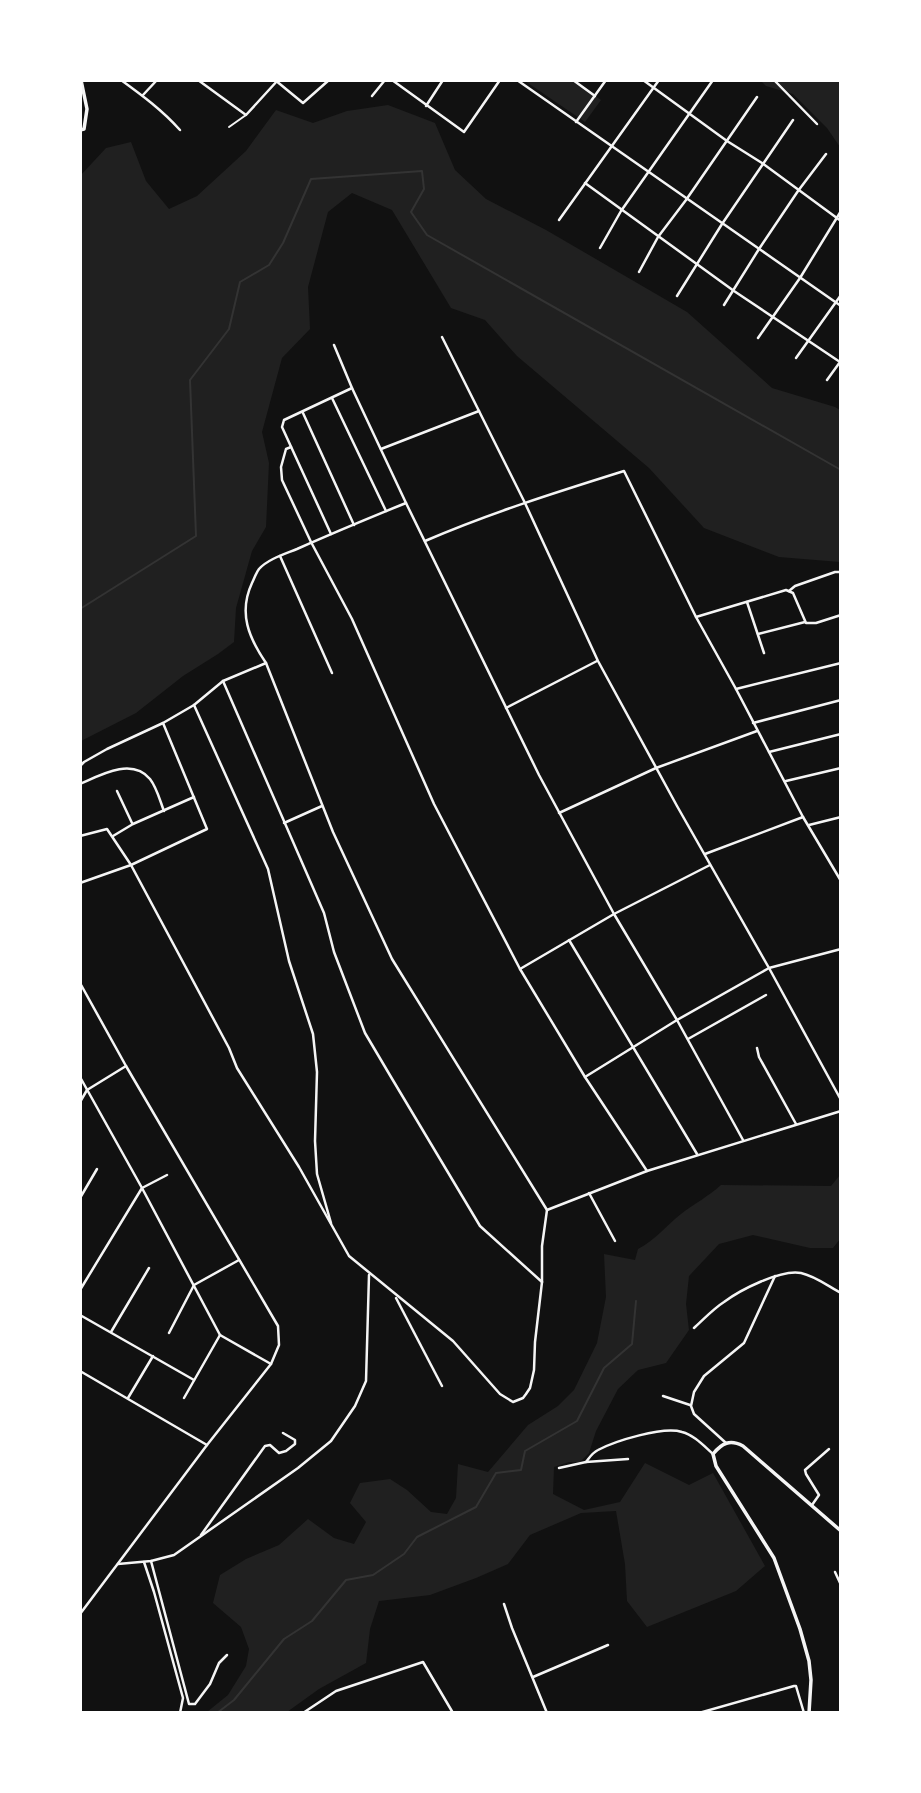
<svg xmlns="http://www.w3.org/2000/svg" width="921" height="1793" font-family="'Roboto Condensed',sans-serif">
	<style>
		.green { fill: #202020 }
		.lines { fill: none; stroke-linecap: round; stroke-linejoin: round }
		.stream { stroke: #333; stroke-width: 2 }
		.service { stroke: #f5f5f5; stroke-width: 2 }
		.minor { stroke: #f5f5f5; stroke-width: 2.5 }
		.tertiary { stroke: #f5f5f5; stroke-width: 3.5 }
	</style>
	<rect width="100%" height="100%" fill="#111"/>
	<g class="green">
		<polygon points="525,81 573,81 601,100 585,122"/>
		<polygon points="761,81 840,81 840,147 827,128 793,94 766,86"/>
		<polygon points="388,105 435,123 455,170 486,199 546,230 687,312 772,388 835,407 840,410 840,562 779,557 704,528 649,468 517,356 485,320 451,308 392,210 352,193 328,212 308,287 310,329 282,358 262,432 269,463 266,527 252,551 236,608 234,642 218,654 183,676 136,713 81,741 81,175 106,148 131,142 146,181 169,209 197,196 246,151 276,110 313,123 347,111"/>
		<path d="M840 1175V1239L833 1248H810L753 1235 719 1244 689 1276 686 1304 689 1330 666 1363 638 1370 618 1389 596 1431 589 1453 580 1462H569L554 1467 553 1494 584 1510 620 1502 645 1463 689 1485 713 1473 765 1566 736 1591 647 1627 627 1601 625 1564 616 1511 581 1513 530 1535 508 1564 476 1578 430 1595 379 1601 370 1629 366 1663 319 1689 287 1712H207L228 1695 246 1666 249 1649 241 1627 213 1603 220 1575 246 1559 279 1545 308 1519 334 1538 354 1544 366 1522 350 1503 360 1483 390 1479 407 1490 431 1512 447 1514 456 1498 458 1464 488 1472 528 1425 558 1406 574 1390 597 1343 606 1297 604 1254 635 1260 638 1249C655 1240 666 1226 681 1214 694 1204 709 1196 721 1185L831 1186Z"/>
	</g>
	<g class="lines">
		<g class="stream">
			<polyline points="840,80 841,81"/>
			<polyline points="80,609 196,536 190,380 229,329 240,282 269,265 283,243 311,179 422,171 424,189 411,212 427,235 841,470"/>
			<polyline points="217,1713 234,1700 284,1639 312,1621 346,1580 373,1575 404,1554 417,1537 476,1507 496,1473 521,1470 525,1451 577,1421 604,1368 632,1344 636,1301"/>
		</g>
		<polyline class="service" points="229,127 246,115"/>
		<g class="minor">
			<path d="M121 80C143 96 162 110 180 130"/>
			<polyline points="198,80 246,115 278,80"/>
			<polyline points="275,80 303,103 329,80"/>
			<polyline points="392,80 464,132 500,80"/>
			<polyline points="517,80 841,306"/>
			<polyline points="573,80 595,96"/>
			<polyline points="643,80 727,141 762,163 841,221"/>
			<polyline points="774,80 817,124"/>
			<polyline points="143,95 157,80"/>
			<polyline points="372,96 385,80"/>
			<polyline points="426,106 443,80"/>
			<polyline points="576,122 606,80"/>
			<polyline points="585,183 734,291 840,362 827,380"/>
			<polyline points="559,220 659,80"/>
			<polyline points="600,248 621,211 713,80"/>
			<polyline points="639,272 658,237 686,200 757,97"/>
			<polyline points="677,296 722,224 793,120"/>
			<polyline points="724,305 759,249 798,191 826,154"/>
			<polyline points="442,337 525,503 598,661 677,806 769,968 841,1100"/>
			<polyline points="758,338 800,278 841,211"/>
			<polyline points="334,345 352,388 406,503 539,775 614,914 677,1020 743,1140"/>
			<polyline points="796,358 841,295"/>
			<polyline points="332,398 386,511"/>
			<polyline points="303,413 354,525"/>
			<polyline points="291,447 286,449 281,467 282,480 311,542 352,619 434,804 520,969 585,1077 647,1171"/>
			<polyline points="381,449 479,411"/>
			<polyline points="331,534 282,427 284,420 352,388"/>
			<path d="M425 541C490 513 557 492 624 471L696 617 736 689 803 817 841 881"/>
			<polyline points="280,556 332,673"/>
			<polyline points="789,591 795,586 835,572 841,572"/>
			<polyline points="747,602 764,653"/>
			<polyline points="696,617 786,590 793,593 806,623 816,623 841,615"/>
			<polyline points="758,634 805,622"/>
			<polyline points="223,681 324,913 334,952 365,1033 391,1077 480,1226 542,1282"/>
			<polyline points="736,689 841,663"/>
			<polyline points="194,705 268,869 289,961 313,1034 317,1072 315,1141 317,1174 331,1223"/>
			<polyline points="506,708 597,661"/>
			<polyline points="753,723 841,700"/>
			<polyline points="769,752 841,734"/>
			<polyline points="80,766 84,762 107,749 163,723 194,705 223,681 266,663"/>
			<polyline points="786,781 841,768"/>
			<path d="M80 784C100 775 132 757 150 779 157 788 160 801 164 811"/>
			<polyline points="117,791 132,823"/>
			<polyline points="559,813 656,768 757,731"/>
			<polyline points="284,823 322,806"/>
			<polyline points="809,825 841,817"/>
			<path d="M80 836 107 829 131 865 229 1048 237 1068 299 1167 349 1256 453 1341 500 1394 513 1402 523 1398 526 1394 530 1388 534 1370 535 1342 542 1282V1246L547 1210 392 959 333 832 266 663C249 638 238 613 252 583 254 579 256 573 259 569 268 559 285 554 297 549 333 533 369 518 406 503"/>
			<polyline points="113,836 133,824 194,797"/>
			<polyline points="705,854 803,817"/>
			<polyline points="80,883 131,865 207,829 163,723"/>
			<polyline points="569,940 697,1154"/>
			<polyline points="520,969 614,914 710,865"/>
			<polyline points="80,983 126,1066 278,1326 279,1345 271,1364 207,1445 80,1614"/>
			<polyline points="688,1039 766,995"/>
			<polyline points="757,1048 759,1057 796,1124"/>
			<polyline points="80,1077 142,1188 220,1335"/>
			<polyline points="585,1077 677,1020 769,968 841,949"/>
			<polyline points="80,1102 87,1090 126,1066"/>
			<polyline points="589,1193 615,1241"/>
			<polyline points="80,1198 97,1169"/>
			<polyline points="547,1210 647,1171 841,1111"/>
			<polyline points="80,1290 142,1188 167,1175"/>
			<polyline points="396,1298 442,1386"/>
			<polyline points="80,1315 194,1380"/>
			<path d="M694 1328C704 1319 713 1309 724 1302 740 1290 781 1269 801 1273 815 1276 828 1286 841 1293"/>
			<polyline points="111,1332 149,1268"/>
			<polyline points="169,1333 194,1285 239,1260"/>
			<polyline points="220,1335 271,1364"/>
			<polyline points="80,1371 207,1445"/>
			<polyline points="663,1396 690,1405"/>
			<polyline points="128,1398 153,1356"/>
			<polyline points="184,1398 220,1335"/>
			<polyline points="726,1443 694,1414 691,1406 694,1392 704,1376 744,1343 775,1276"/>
			<path d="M586 1462C590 1457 592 1453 598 1450 615 1441 663 1426 682 1432 694 1435 704 1446 713 1454"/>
			<polyline points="559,1468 586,1462 628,1459"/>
			<polyline points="812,1505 819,1495 806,1474 805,1470 829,1449"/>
			<polyline points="201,1535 265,1446 270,1445 279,1453 286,1451 295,1444 295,1440 283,1433"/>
			<polyline points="151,1561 189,1704 195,1704 210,1684 219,1663 227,1655"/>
			<polyline points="144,1562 154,1592 183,1698 180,1713"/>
			<polyline points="118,1564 151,1561 174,1555 298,1468 331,1441 355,1406 366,1381 369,1275"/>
			<polyline points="835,1572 841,1585"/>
			<polyline points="504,1604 512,1628 547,1713"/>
			<polyline points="533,1677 608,1645"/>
			<polyline points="303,1713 336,1691 423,1662 453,1713"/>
			<polyline points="699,1713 794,1686 796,1686 804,1713"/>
		</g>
		<g class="tertiary">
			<polyline points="80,130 84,129 87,109 81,80"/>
			<path d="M809 1713 811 1680 809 1661 800 1629 774 1558 716 1466 713 1454C722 1443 730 1439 743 1446L841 1531"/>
		</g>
	</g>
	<rect width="921" height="1793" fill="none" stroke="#ffffff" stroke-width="164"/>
</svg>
